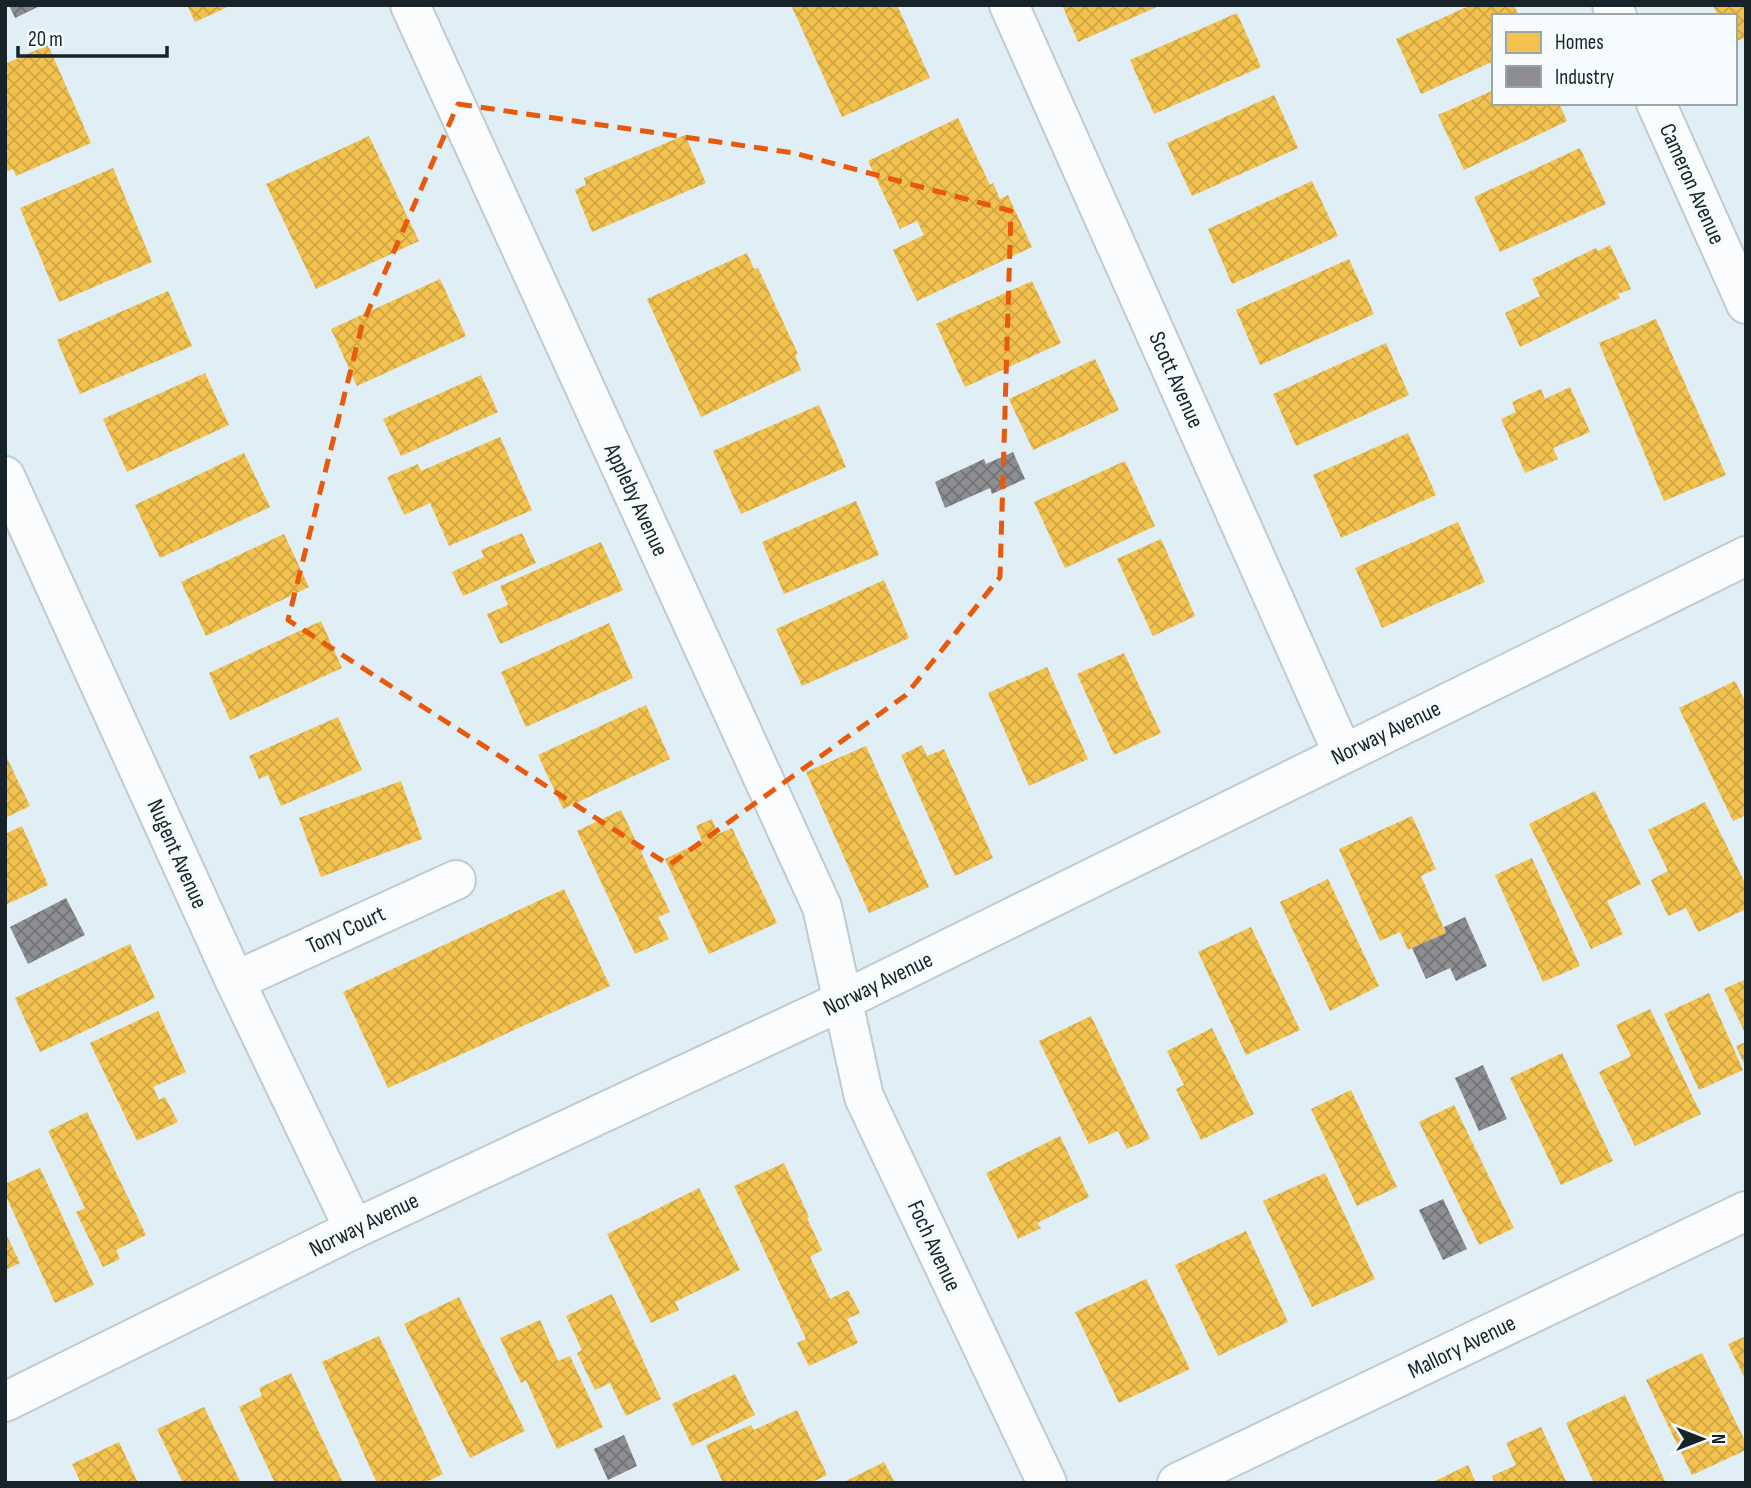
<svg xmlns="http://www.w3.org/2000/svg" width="1751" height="1488" font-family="'Sofia Sans Condensed',sans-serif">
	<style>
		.homes { fill: url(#homes-cross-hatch) }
		.industry { fill: url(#industry-cross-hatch) }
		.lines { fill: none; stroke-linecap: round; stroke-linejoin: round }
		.street-casing { stroke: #bfcbd0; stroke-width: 42 }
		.street { stroke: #fafcfe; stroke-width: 38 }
		.marked { fill: none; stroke: #e8590c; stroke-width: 5; stroke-dasharray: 14 9; stroke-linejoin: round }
		.labels { text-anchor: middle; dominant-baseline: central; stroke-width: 7; stroke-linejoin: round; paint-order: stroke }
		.street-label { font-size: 23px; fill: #172328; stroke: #f5fbfe }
	</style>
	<defs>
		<pattern id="homes-cross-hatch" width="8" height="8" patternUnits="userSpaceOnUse" patternTransform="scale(1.75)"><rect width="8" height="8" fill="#f2c14e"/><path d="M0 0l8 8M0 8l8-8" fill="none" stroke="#cfa644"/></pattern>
		<pattern id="industry-cross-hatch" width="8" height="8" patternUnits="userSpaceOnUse" patternTransform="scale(1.75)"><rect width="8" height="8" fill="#8d8d92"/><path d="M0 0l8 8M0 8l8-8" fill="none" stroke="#727377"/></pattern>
	</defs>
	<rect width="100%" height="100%" fill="#e0eef5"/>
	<g class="homes">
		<polygon points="187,5 232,5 195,22"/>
		<polygon points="791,5 897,5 930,78 842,117"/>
		<polygon points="1062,5 1161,5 1078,42"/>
		<polygon points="1471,5 1514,5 1519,16 1494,16 1494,61 1421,94 1396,39"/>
		<polygon points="1713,5 1746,5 1746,37 1735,42 1735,16 1718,16"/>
		<polygon points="1237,13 1261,67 1154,114 1130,60"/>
		<polygon points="48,45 91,143 16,176 13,169 5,172 5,64"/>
		<polygon points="1494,90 1494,103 1559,103 1567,121 1464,170 1438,115"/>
		<polygon points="1274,95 1298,148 1192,196 1167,143"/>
		<polygon points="958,118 990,185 993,183 1000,199 1008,195 1032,247 917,301 893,250 924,235 917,221 900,229 868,161"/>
		<polygon points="685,135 706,183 592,232 575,190 586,185 584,178"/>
		<polygon points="369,136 419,241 316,289 266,184"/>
		<polygon points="1580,148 1606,204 1500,252 1474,197"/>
		<polygon points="113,168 152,262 59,302 20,208"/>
		<polygon points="1312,181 1338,236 1232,284 1208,229"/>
		<polygon points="1610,245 1631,289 1618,294 1620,298 1520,347 1505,313 1540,296 1532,279 1596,248 1598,251"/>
		<polygon points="747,253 754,269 758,268 798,354 795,355 801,370 701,417 647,299"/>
		<polygon points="1349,259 1374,314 1260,365 1236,310"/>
		<polygon points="440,279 466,336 357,386 331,329"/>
		<polygon points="1032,281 1061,343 965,387 936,324"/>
		<polygon points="168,291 192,346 80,394 57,340"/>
		<polygon points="1656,319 1726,475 1664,501 1599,343"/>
		<polygon points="1386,343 1409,395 1296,446 1273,394"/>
		<polygon points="1095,359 1119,410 1033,450 1009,399"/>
		<polygon points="205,373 229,425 127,472 103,419"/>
		<polygon points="481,375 498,412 401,456 383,419"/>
		<polygon points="1570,387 1590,432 1553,448 1558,459 1525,473 1501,419 1516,412 1512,402 1541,389 1545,399"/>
		<polygon points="819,405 846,467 741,514 713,451"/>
		<polygon points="1408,433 1436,495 1341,538 1313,475"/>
		<polygon points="500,437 532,510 449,546 430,503 404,515 387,477 418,464 421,471"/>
		<polygon points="244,453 270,507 160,558 135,505"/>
		<polygon points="1125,461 1155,526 1065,568 1034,502"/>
		<polygon points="856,501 879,555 784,594 762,542"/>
		<polygon points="1458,522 1485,582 1382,628 1355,568"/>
		<polygon points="522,533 536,563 463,596 452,572 484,557 481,550"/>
		<polygon points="284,534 309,587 206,636 181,582"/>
		<polygon points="1161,539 1195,616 1153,636 1117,559"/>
		<polygon points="601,542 623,590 500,644 487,614 508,605 500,586"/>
		<polygon points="884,580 909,638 802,686 776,629"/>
		<polygon points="321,621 342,668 230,720 209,673"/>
		<polygon points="609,623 633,678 526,727 501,672"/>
		<polygon points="1124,653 1161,733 1114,755 1077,674"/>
		<polygon points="1047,667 1088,759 1029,786 988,693"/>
		<polygon points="1735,681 1746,703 1746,815 1733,821 1679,708"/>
		<polygon points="646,705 670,759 563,809 538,755"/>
		<polygon points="338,717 362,770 281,806 268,775 259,779 249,756"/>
		<polygon points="922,745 927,756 944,749 993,858 955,876 901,755"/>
		<polygon points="866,746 929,887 869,913 806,772"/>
		<polygon points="5,754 30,806 5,818"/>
		<polygon points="401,781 422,839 321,877 299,818"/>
		<polygon points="1595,791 1641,884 1607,901 1623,934 1591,949 1529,824"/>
		<polygon points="1705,802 1746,885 1746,909 1698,932 1686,908 1668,916 1651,880 1668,871 1648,830"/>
		<polygon points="621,810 670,912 658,917 669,939 635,954 577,831"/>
		<polygon points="1412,816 1436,869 1421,876 1446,933 1408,950 1400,932 1380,941 1339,849"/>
		<polygon points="712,819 718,834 732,828 777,923 709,954 665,859 702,841 696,826"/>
		<polygon points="22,826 48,885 5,905 5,834"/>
		<polygon points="1532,858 1580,966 1543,982 1495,875"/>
		<polygon points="1328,879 1379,986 1330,1011 1280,902"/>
		<polygon points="564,889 610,986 388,1088 343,992"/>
		<polygon points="1251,927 1300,1030 1246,1055 1198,952"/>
		<polygon points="130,944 155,998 40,1052 15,998"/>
		<polygon points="1746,979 1746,1035 1724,989"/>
		<polygon points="1709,993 1743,1070 1699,1090 1664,1014"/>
		<polygon points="1650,1009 1701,1114 1635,1146 1599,1072 1631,1056 1616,1025"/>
		<polygon points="158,1011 186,1072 153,1087 159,1100 165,1097 178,1122 137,1141 90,1043"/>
		<polygon points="1091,1016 1150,1139 1127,1149 1118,1131 1089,1144 1039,1041"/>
		<polygon points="1212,1028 1254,1114 1201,1140 1176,1089 1184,1085 1167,1051"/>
		<polygon points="1746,1042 1746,1068 1736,1046"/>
		<polygon points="1562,1053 1613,1161 1561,1185 1510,1078"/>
		<polygon points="1351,1090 1397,1187 1357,1206 1311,1109"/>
		<polygon points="1454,1105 1514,1228 1479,1245 1419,1122"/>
		<polygon points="87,1112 146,1235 116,1250 120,1259 103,1267 76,1212 85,1208 48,1131"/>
		<polygon points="1060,1136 1089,1197 1037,1223 1041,1228 1018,1239 986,1173"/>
		<polygon points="784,1163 809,1217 807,1218 822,1250 810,1257 830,1299 848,1290 860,1313 847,1319 858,1343 809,1366 797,1343 806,1339 734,1186"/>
		<polygon points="40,1168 94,1285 55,1303 5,1194 5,1184"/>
		<polygon points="1325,1173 1375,1279 1312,1307 1263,1201"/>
		<polygon points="699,1188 740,1270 675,1302 679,1310 651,1323 607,1234"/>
		<polygon points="1246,1231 1288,1322 1218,1356 1175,1265"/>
		<polygon points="5,1232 20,1263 5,1270"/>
		<polygon points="1146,1279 1190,1369 1119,1403 1075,1312"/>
		<polygon points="612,1294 661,1399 626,1416 610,1383 595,1390 577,1353 582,1350 566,1316"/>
		<polygon points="459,1297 525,1431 470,1458 404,1324"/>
		<polygon points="540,1320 558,1361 570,1356 603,1427 557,1449 526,1380 521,1383 500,1338"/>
		<polygon points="379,1336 443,1474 424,1483 377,1483 322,1362"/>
		<polygon points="1746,1336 1746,1381 1728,1344"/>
		<polygon points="1702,1353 1746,1443 1746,1450 1692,1475 1646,1380"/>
		<polygon points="291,1373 343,1483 275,1483 239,1407 262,1396 259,1388"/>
		<polygon points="735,1374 755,1415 692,1446 672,1404"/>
		<polygon points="1625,1395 1666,1483 1594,1483 1566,1423"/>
		<polygon points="204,1407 241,1483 183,1483 157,1429"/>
		<polygon points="797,1410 827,1475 810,1483 723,1483 706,1445 751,1425 754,1430"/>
		<polygon points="1541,1427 1567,1483 1495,1483 1492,1476 1516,1465 1506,1443"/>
		<polygon points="119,1442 138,1483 81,1483 72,1464"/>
		<polygon points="884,1462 895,1483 842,1483"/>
		<polygon points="1468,1465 1476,1483 1431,1483"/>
	</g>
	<g class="industry">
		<polygon points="9,5 42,5 15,18"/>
		<polygon points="1013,452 1025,479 992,494 990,488 945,508 935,482 984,459 986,464"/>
		<polygon points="66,898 85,935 28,964 10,927"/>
		<polygon points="1465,917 1487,966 1456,981 1450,968 1426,979 1412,948 1446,933 1444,927"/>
		<polygon points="1483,1065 1507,1119 1479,1131 1455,1078"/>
		<polygon points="1443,1199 1467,1249 1443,1260 1419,1210"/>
		<polygon points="624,1435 637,1466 608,1480 594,1449"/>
	</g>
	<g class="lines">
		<defs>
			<g id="street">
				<polyline points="410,5 822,907 864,1097 1047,1483"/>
				<polyline points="1009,5 1343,754"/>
				<polyline points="1612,5 1617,16"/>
				<polyline points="1656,103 1746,304"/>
				<polyline points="5,476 235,981 354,1229"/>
				<polyline points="235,981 456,880"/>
				<polyline points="5,1402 354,1229 842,1001 1746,556"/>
				<polyline points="1177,1483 1746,1211"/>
			</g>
		</defs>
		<use href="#street" class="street-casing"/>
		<use href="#street" class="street"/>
	</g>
	<path class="marked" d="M458 104 794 153 1011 211 1000 577 906 695 669 865 288 620 362 325Z"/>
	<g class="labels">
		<g class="street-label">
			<text transform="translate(1692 184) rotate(66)">Cameron Avenue</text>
			<text transform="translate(1176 380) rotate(66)">Scott Avenue</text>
			<text transform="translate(636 500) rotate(65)">Appleby Avenue</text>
			<text transform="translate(1386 733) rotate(-26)">Norway Avenue</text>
			<text transform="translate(177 854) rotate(66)">Nugent Avenue</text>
			<text transform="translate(346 930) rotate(-25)">Tony Court</text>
			<text transform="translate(878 984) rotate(-26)">Norway Avenue</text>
			<text transform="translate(364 1225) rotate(-26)">Norway Avenue</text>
			<text transform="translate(934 1246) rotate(65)">Foch Avenue</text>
			<text transform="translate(1462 1347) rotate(-26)">Mallory Avenue</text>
		</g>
	</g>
	<rect width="1751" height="1488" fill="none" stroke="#172328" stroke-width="14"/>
	<rect x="1492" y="14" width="245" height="91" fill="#f5fbfe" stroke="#9ca5a8" stroke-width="2"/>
	<rect x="1506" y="32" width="35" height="21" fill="#f2c14e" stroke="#9ca5a8" stroke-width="2"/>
	<text x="1555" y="49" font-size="21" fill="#172328">Homes</text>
	<rect x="1506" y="66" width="35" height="21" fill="#8d8d92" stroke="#9ca5a8" stroke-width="2"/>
	<text x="1555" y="84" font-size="21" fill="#172328">Industry</text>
	<g transform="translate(1702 1439) rotate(90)" stroke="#f5fbfe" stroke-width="5" paint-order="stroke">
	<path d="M0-5L12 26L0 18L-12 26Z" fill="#172328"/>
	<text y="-10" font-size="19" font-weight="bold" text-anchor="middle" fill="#172328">N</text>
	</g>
	<path d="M18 46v10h149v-10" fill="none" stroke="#172328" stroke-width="3.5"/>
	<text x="28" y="46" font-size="21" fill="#172328" stroke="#f5fbfe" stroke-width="5" paint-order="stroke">20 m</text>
</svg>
